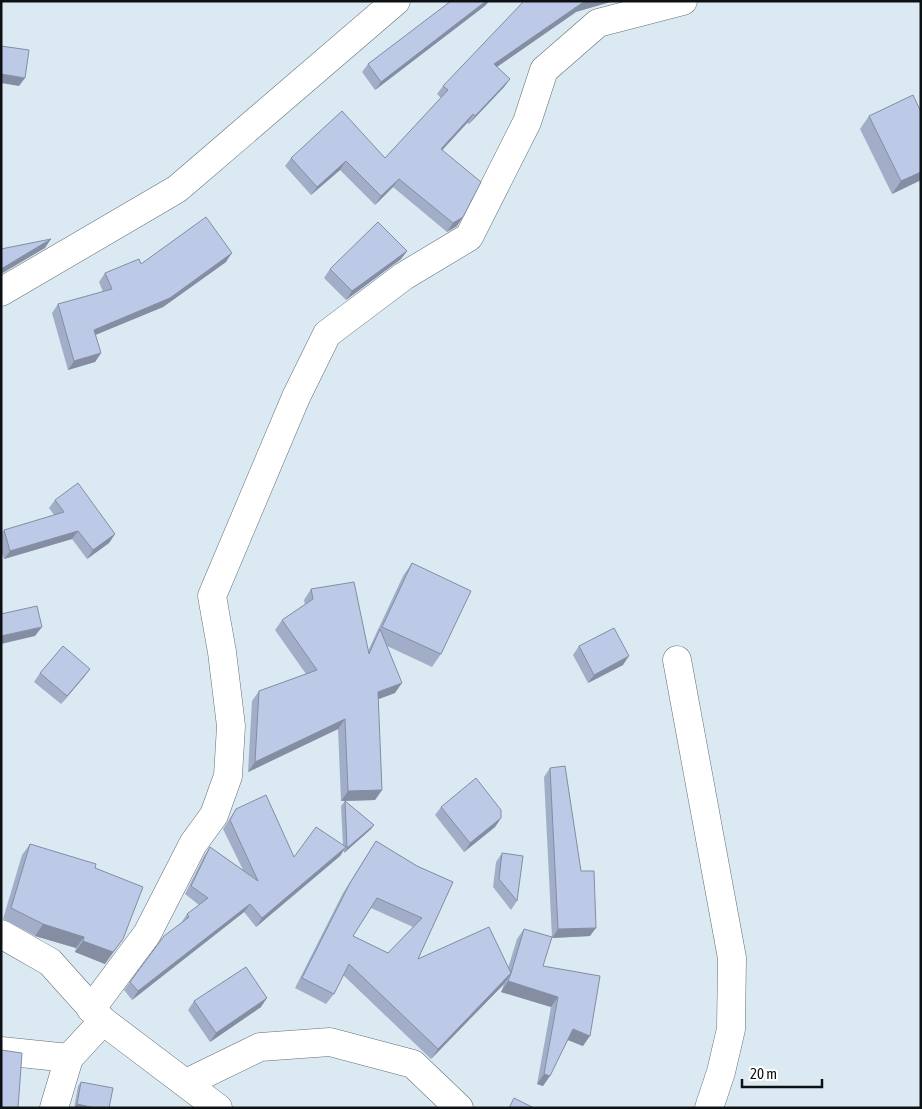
<svg xmlns="http://www.w3.org/2000/svg" width="922" height="1109" font-family="'Asap Condensed',sans-serif">
	<style>
		.lines { fill: none; stroke-linecap: round; stroke-linejoin: round }
		.street-casing { stroke: #616e75; stroke-width: 29 }
		.street { stroke: #fff; stroke-width: 28 }
		.wall { fill: #a2aec8; fill-rule: evenodd }
		.shaded-wall { fill: #848da2 }
		.building { fill: #bccae8; stroke: #848da2; fill-rule: evenodd }
	</style>
	<rect width="100%" height="100%" fill="#dbeaf2"/>
	<g class="lines">
		<defs>
			<g id="street">
				<polyline points="1,292 177,189 396,1"/>
				<polyline points="677,660 732,958 731,1029 721,1072 709,1108"/>
				<polyline points="1,934 50,962 103,1021 218,1108"/>
				<polyline points="91,1009 147,934 193,844 214,815 228,776 231,726 222,652 212,596 296,397 327,334 404,276 469,237 527,122 544,70 598,23 683,1"/>
				<polyline points="1,1051 69,1058"/>
				<polyline points="186,1083 260,1047 330,1042 413,1064 459,1108"/>
				<polyline points="54,1108 69,1058 103,1021"/>
			</g>
		</defs>
		<use href="#street" class="street-casing"/>
		<use href="#street" class="street"/>
	</g>
	<g class="wall">
		<polygon points="486,5 375,90 362,72 368,64"/>
		<polygon points="576,12 497,67 510,79 504,87 469,124 467,123 442,150 457,226 447,232 393,187 375,205 340,170 311,195 285,166 291,158 385,158 441,98 437,94 443,86"/>
		<polygon points="869,116 921,180 892,194 860,129"/>
		<polygon points="407,251 401,259 346,300 324,278 330,269"/>
		<polygon points="226,262 163,307 95,335 101,353 95,362 68,370 52,313 58,304 103,292 99,282 105,273 141,264"/>
		<polygon points="55,500 115,534 109,543 87,559 72,539 4,559 1,551 1,533 4,530 54,515 49,508"/>
		<polygon points="412,563 441,654 432,667 387,646 395,693 378,699 382,790 375,800 345,801 374,825 371,829 344,853 344,850 340,856 256,927 244,912 132,1000 124,990 130,982 181,923 187,914 199,905 185,894 204,856 210,847 243,870 223,829 236,809 294,857 343,846 341,806 345,801 341,801 338,729 248,772 252,701 259,691 306,674 275,630 282,620 305,605 304,600 311,589 368,651 403,576"/>
		<polygon points="579,646 623,665 588,683 573,655"/>
		<polygon points="90,669 84,677 61,704 34,682 40,673"/>
		<polygon points="550,768 590,936 552,938 544,777"/>
		<polygon points="441,807 501,818 495,827 464,852 435,815"/>
		<path d="M376 841 417 866 453 882 418 959 508 968 517 939 524 929 583 1046 567 1040 543 1086 537 1084 551 1007 501 992 504 984 431 1059 343 975 334 994 326 1004 295 988 343 893ZM371 908 413 927 388 953 353 936Z"/>
		<polygon points="30,844 95,868 105,964 75,952 76,948 35,936 3,919 22,855"/>
		<polygon points="502,853 517,901 511,910 493,887 496,862"/>
		<polygon points="194,1001 261,1007 210,1042 188,1010"/>
		<polygon points="81,1082 109,1108 74,1108 78,1086"/>
	</g>
	<g class="shaded-wall">
		<polygon points="486,1 489,1 486,5 375,90 381,82"/>
		<polygon points="589,1 614,1 576,12 488,73 494,64 582,3"/>
		<polygon points="1,74 25,78 19,86 1,83"/>
		<polygon points="510,79 504,87 469,124 475,116"/>
		<polygon points="473,114 467,123 435,158 441,149"/>
		<polygon points="346,161 340,170 311,195 317,187"/>
		<polygon points="921,172 921,180 892,194 901,181"/>
		<polygon points="399,179 393,187 375,205 381,196"/>
		<polygon points="463,217 457,226 447,232 453,223"/>
		<polygon points="51,239 45,248 1,274 1,269"/>
		<polygon points="407,251 401,259 346,300 352,291"/>
		<polygon points="232,253 226,262 163,307 88,338 94,330"/>
		<polygon points="101,353 95,362 68,370 74,361"/>
		<polygon points="78,531 72,539 4,559 10,551"/>
		<polygon points="115,534 109,543 87,559 93,550"/>
		<polygon points="42,627 35,636 1,644 1,636"/>
		<polygon points="629,656 623,665 588,683 594,675"/>
		<polygon points="90,669 84,677 61,704 67,696"/>
		<polygon points="402,683 395,693 371,702 378,692"/>
		<polygon points="345,719 338,729 248,772 255,762"/>
		<polygon points="382,790 375,800 341,801 348,791"/>
		<polygon points="501,818 495,827 464,852 470,843"/>
		<polygon points="374,825 371,829 344,853 347,848"/>
		<polygon points="346,847 340,856 256,927 262,918"/>
		<polygon points="250,904 244,912 132,1000 138,991"/>
		<polygon points="43,924 84,937 76,948 35,936"/>
		<polygon points="596,928 590,936 552,938 558,929"/>
		<polygon points="123,939 105,964 75,952 83,941"/>
		<polygon points="511,973 504,984 431,1059 438,1049"/>
		<polygon points="508,981 558,997 551,1007 501,992"/>
		<polygon points="267,998 261,1007 210,1042 216,1033"/>
		<polygon points="573,1029 590,1036 583,1046 566,1039"/>
		<polygon points="544,1074 550,1076 543,1086 537,1084"/>
		<polygon points="77,1104 95,1108 74,1108"/>
	</g>
	<g class="building">
		<polygon points="451,1 486,1 381,82 368,64"/>
		<polygon points="524,1 589,1 582,3 494,64 510,79 475,116 473,114 441,149 481,182 463,217 453,223 399,179 381,196 346,161 317,187 291,158 342,111 385,158 448,90 443,86"/>
		<polygon points="1,46 29,50 25,78 1,74"/>
		<polygon points="913,95 921,112 921,172 901,181 869,116"/>
		<polygon points="206,217 232,253 170,298 94,330 101,353 74,361 58,304 112,289 105,273 139,259 141,264"/>
		<polygon points="378,222 407,251 352,291 330,269"/>
		<polygon points="51,239 1,269 1,249"/>
		<polygon points="78,483 115,534 93,550 78,531 10,551 4,530 64,512 55,500"/>
		<polygon points="412,563 471,591 441,654 382,627"/>
		<polygon points="354,582 369,654 380,629 402,683 378,692 382,790 348,791 345,719 255,762 259,691 317,670 282,620 313,599 311,589"/>
		<polygon points="37,606 42,627 1,636 1,614"/>
		<polygon points="614,628 629,656 594,675 579,646"/>
		<polygon points="63,646 90,669 67,696 40,673"/>
		<polygon points="565,766 581,871 594,871 596,928 558,929 550,768"/>
		<polygon points="476,778 501,810 501,818 470,843 441,807"/>
		<polygon points="266,795 294,857 316,827 346,847 262,918 250,904 138,991 130,982 164,936 189,917 187,914 208,898 191,886 210,847 258,881 230,820 236,809"/>
		<polygon points="345,801 374,825 347,848"/>
		<path d="M376 841 417 866 453 882 418 959 489 927 511 973 524 929 552 937 543 966 600 976 590 1036 573 1029 550 1076 544 1074 558 997 508 981 511 973 438 1049 349 964 334 994 302 978 350 883ZM377 898 422 918 388 953 353 936Z"/>
		<polygon points="30,844 96,864 95,868 143,887 123,939 113,952 83,941 84,937 43,924 11,908"/>
		<polygon points="502,853 523,856 517,901 499,879"/>
		<polygon points="246,967 267,998 216,1033 194,1001"/>
		<polygon points="1,1050 22,1053 18,1108 1,1108"/>
		<polygon points="81,1082 113,1088 109,1108 95,1108 77,1104"/>
		<polygon points="514,1098 534,1108 509,1108"/>
	</g>
	<rect width="922" height="1109" fill="none" stroke="#0c1114" stroke-width="5"/>
	<path d="M742 1079v8h80v-8" fill="none" stroke="#0c1114" stroke-width="2.5"/>
	<text x="750" y="1079" font-size="15" fill="#0c1114" stroke="#ffffff" stroke-width="4" paint-order="stroke">20 m</text>
</svg>
